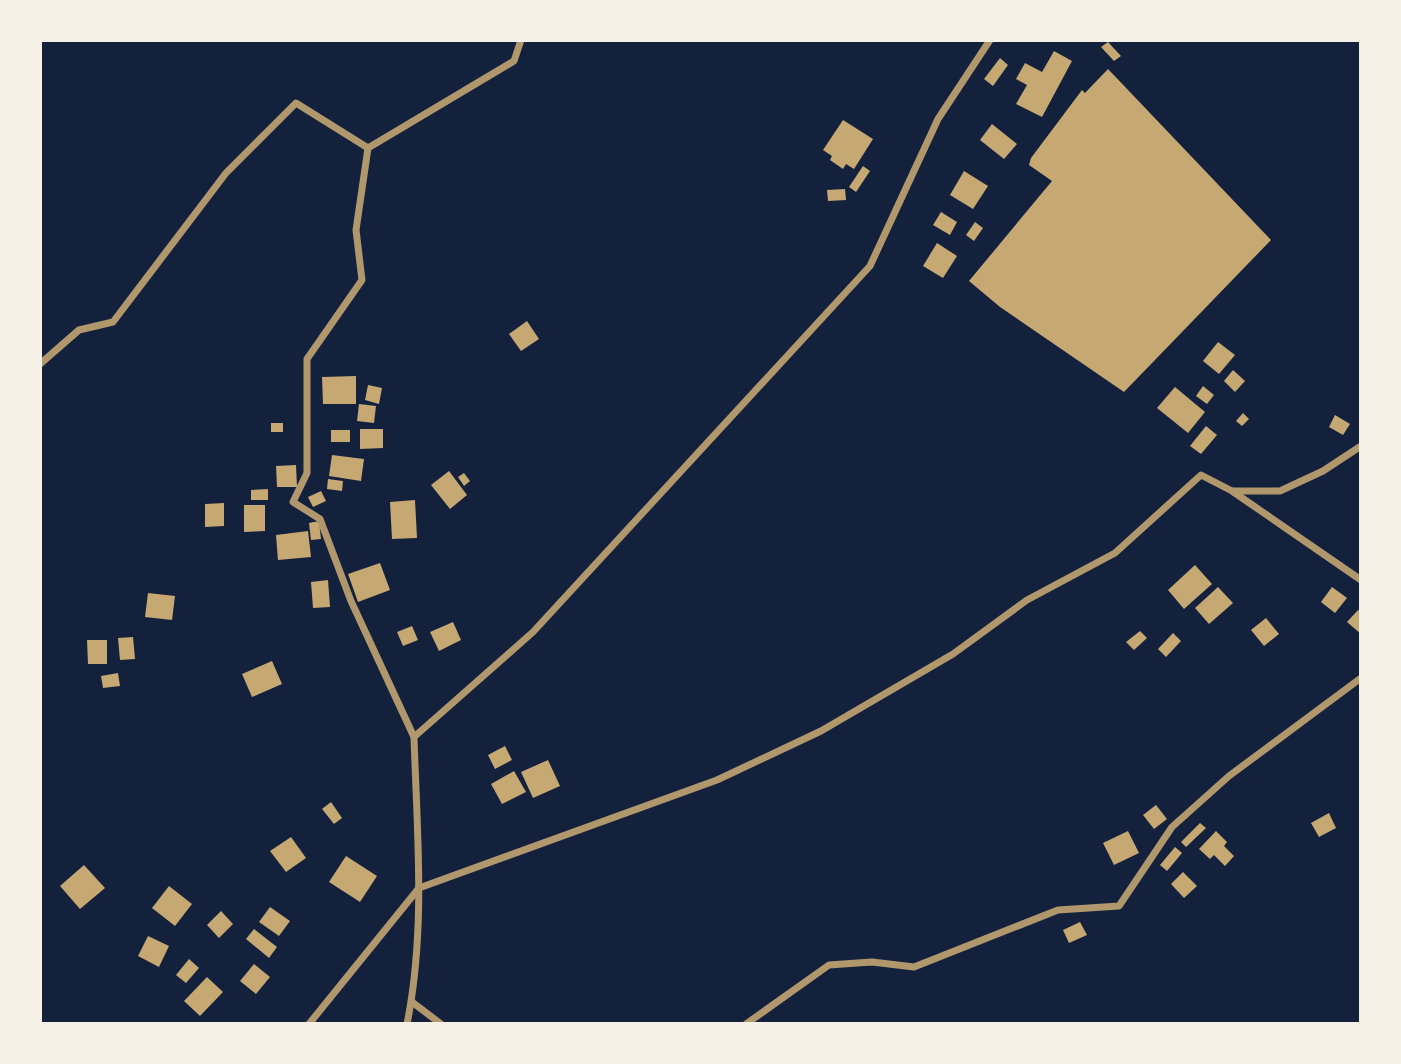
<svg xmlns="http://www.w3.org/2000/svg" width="1401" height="1064" font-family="Lato,sans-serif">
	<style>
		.building { fill: #c6a872 }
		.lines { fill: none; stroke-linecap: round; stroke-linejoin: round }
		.minor { stroke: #b1986c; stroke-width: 7 }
	</style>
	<rect width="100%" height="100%" fill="#14213d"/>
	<g class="building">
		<polygon points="1108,42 1121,56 1114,61 1101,47"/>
		<polygon points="1054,51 1072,61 1042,117 1016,104 1027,85 1016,79 1025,63 1042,72"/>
		<polygon points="1000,58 1008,65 993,86 984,79"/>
		<polygon points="1108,69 1271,240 1124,392 1000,307 969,281 1052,181 1029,165 1031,158 1082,90 1085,93"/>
		<polygon points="843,120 873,139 854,169 846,164 843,169 830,160 832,156 823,150"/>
		<polygon points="992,124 1017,144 1004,159 980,140"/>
		<polygon points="863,166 870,171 856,192 849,187"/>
		<polygon points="964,171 988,186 973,209 950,195"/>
		<polygon points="845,189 846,200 828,201 827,190"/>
		<polygon points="941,212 957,222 950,235 933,225"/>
		<polygon points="975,222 983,228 974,241 966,235"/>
		<polygon points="937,243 957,256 943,278 923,266"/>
		<polygon points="527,321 539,339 521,351 509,334"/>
		<polygon points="1218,342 1235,355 1219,374 1203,361"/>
		<polygon points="1233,370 1245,381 1235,392 1224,381"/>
		<polygon points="356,376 356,404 323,404 322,377"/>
		<polygon points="368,385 382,388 379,404 365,400"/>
		<polygon points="1203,386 1214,395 1207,404 1196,396"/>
		<polygon points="1175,387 1205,412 1188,433 1157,408"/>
		<polygon points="359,404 376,406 374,423 357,421"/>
		<polygon points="1243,413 1249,419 1242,426 1236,421"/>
		<polygon points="1335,415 1350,424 1343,435 1329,427"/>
		<rect x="271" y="423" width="12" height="9"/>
		<polygon points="1206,426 1217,435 1201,454 1190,446"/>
		<polygon points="360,429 383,429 383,448 360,449"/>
		<rect x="331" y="430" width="19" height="12"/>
		<polygon points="332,455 364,459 361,481 329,476"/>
		<polygon points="296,465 297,487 277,487 276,466"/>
		<polygon points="449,471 467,495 450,509 431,485"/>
		<polygon points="464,473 470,481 464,486 458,477"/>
		<polygon points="328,479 343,481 342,491 327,489"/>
		<polygon points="268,489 268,500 251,500 251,490"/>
		<polygon points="321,491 326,501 313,507 308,497"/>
		<polygon points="415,500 417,538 392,539 390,502"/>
		<polygon points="224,503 224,526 205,527 205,504"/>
		<polygon points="244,505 265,505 265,531 244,532"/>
		<polygon points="319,521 321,539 311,540 309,523"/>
		<polygon points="308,531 311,557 278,560 276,535"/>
		<polygon points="380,563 390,590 358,602 348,574"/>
		<polygon points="1195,565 1212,584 1184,609 1168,590"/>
		<polygon points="328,580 330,607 313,608 311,582"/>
		<polygon points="1218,587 1233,603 1209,624 1195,608"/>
		<polygon points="1332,587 1347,598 1335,613 1321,602"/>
		<polygon points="148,593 175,596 172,620 145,617"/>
		<polygon points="1358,610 1361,612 1361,634 1347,622"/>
		<polygon points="1266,618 1279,634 1264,646 1251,630"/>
		<polygon points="453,622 461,640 439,651 430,632"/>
		<polygon points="412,626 418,640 403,646 397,632"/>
		<polygon points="1140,631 1147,638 1134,650 1126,642"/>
		<polygon points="1173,633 1181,641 1166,657 1158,649"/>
		<polygon points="133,637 135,659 120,660 118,638"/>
		<polygon points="87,640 107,640 107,664 88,664"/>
		<polygon points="272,661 282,684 252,697 242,674"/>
		<polygon points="118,673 120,686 103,688 101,676"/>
		<polygon points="505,746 512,760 495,769 488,755"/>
		<polygon points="548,760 560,786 533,798 521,772"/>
		<polygon points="514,771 526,792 502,804 491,784"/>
		<polygon points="331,802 342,818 334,824 322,809"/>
		<polygon points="1156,805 1167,819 1154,829 1143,815"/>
		<polygon points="1329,813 1336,828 1319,837 1311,823"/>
		<polygon points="1200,823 1206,828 1186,847 1181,842"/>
		<polygon points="1128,831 1139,853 1114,865 1103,843"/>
		<polygon points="1216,831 1227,842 1224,846 1234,856 1225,866 1214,855 1210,859 1199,849"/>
		<polygon points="291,837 306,858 286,872 270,851"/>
		<polygon points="1175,847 1182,853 1167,871 1160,865"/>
		<polygon points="346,856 377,876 360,902 329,882"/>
		<polygon points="84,865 105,888 80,909 60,886"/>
		<polygon points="1183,872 1197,886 1184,898 1171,884"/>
		<polygon points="169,886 192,904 175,926 152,908"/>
		<polygon points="270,907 290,921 279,936 259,922"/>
		<polygon points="221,911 233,924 219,938 207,925"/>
		<polygon points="1080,922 1087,935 1069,943 1063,930"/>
		<polygon points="254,929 277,947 269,958 246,939"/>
		<polygon points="148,936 169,946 159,967 138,956"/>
		<polygon points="189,959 199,968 186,983 176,975"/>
		<polygon points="254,964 270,977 256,994 240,981"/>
		<polygon points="207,977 223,992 200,1016 184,1001"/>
	</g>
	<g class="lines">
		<g class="minor">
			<polyline points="40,364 79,330 113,322 226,173 296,103 368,148"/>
			<polyline points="1233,491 1280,491 1323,471 1361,446"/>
			<polyline points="414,737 351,601 320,519 293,502 307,473 307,359 362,280 356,230 368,148 514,61 521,40"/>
			<polyline points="412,1002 441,1024"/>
			<polyline points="309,1024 419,888 717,780 821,731 953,654 1027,600 1115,553 1201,475 1232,491 1361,580"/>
			<path d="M407 1024C426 930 417 832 414 737L533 632 870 266 938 119 990 40"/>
			<polyline points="746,1024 829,965 872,962 914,967 1058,910 1119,906 1172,827 1229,776 1361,678"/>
		</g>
	</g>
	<rect width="1401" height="1064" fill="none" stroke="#f6f1e7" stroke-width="84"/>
</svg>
